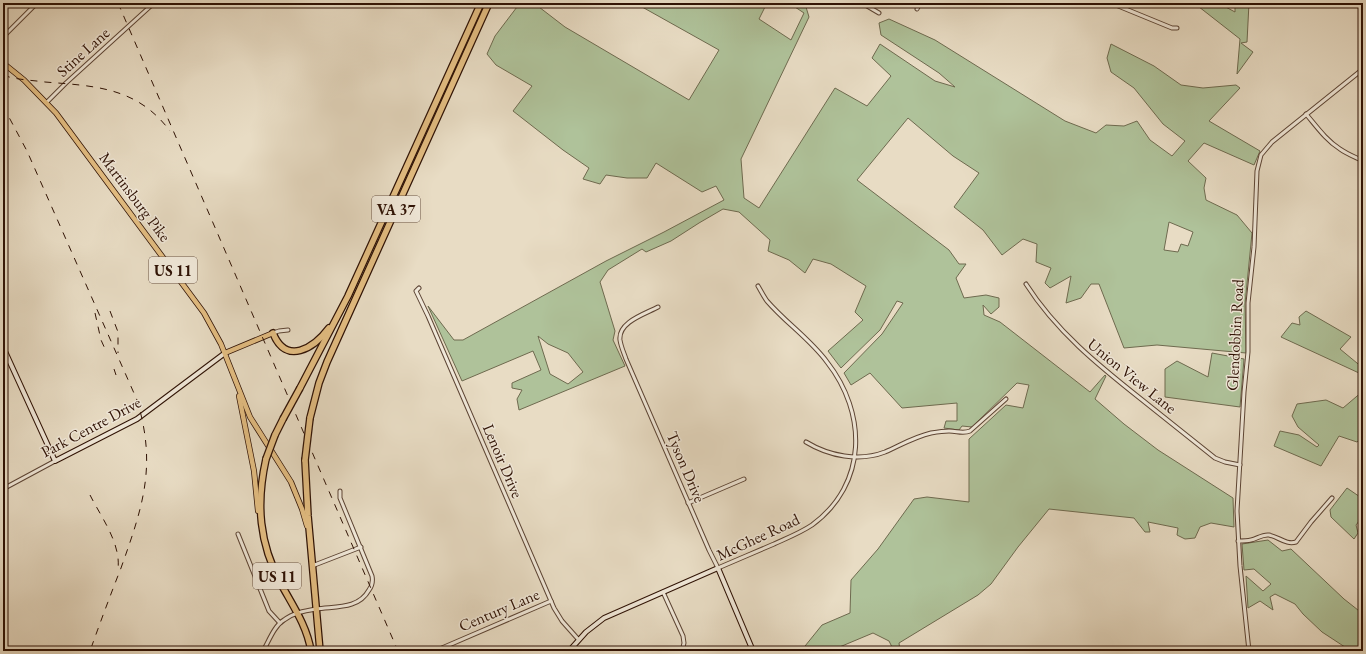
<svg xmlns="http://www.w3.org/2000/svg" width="1366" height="654" font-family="'EB Garamond',serif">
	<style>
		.green { fill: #afc29a; stroke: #6e6a4f; fill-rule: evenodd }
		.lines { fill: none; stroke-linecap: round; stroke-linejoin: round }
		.street-casing { stroke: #5c4434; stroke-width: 5 }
		.secondary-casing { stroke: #2e1104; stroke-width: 6 }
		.primary-casing { stroke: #2e1104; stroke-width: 6 }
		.highway-casing { stroke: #2e1104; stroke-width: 8 }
		.street { stroke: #f0e8d9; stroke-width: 3 }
		.secondary { stroke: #f0e8d9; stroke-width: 4 }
		.primary { stroke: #e4be82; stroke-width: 4.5 }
		.highway { stroke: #e4be82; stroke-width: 5.5 }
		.rail { stroke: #2e1104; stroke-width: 1; stroke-dasharray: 7 7; stroke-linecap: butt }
		.highway-bridge-casing { stroke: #2e1104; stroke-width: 8; stroke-linecap: butt }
		.highway-bridge { stroke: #e4be82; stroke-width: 5.5 }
		.labels { text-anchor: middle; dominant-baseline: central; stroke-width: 3; stroke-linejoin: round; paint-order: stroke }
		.shield { fill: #f0e8d9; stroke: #685244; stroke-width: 1 }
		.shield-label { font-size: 15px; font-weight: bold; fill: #2e1104 }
		.street-label { font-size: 16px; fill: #2e1104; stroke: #f0e8d9 }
	</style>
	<rect width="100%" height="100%" fill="#e8dcc4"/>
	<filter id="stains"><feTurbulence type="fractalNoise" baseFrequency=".005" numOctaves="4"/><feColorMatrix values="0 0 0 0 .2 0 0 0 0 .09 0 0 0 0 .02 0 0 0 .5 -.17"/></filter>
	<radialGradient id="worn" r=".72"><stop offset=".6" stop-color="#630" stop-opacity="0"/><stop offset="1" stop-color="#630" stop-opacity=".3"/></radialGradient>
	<g class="green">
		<path d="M520 3H540L539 7 565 27 689 100 719 50 635 3H767L759 19 791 40 804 13 789 3H807L806 7 809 17 741 159 744 198 759 208 835 88 867 106 891 76 872 58 880 44 935 81 955 87 939 73 881 35 879 23 889 19 935 40 1065 121 1096 133 1106 125 1124 126 1137 121 1150 140 1172 156 1185 141 1163 124 1134 88 1111 72 1107 58 1111 44 1154 66 1181 85 1203 88 1236 85 1240 88 1209 121 1260 151 1254 165 1204 143 1188 161 1206 178 1204 188 1206 200 1237 215 1252 233 1245 304 1246 353 1157 345 1124 348 1099 284H1091L1081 298 1066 303 1071 276 1050 288 1045 283 1051 268 1036 262 1037 244 1023 239 1002 255 983 230 954 207 979 173 953 156 908 118 857 180 949 250 959 264H966L956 278 964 298 986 295 999 298V307L991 314 983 305 984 315 1000 322 1090 392 1105 375 1106 376 1095 399 1124 424 1158 450 1233 498 1234 527 1211 523 1200 527 1195 538 1185 539 1177 535 1178 528 1148 522 1150 532H1145L1134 518 1049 509 1018 547 991 584 978 595 899 643 900 651H894L889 641 873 633 830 651H801L822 625 850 613 851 580 878 549 914 499 927 497 969 502V439L1006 405 1023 408 1029 385 1017 383 972 427 962 426 959 430 944 428 946 421H957V403L902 408 870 373 851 385 844 373 882 334 903 303 897 301 880 330 841 368 828 351 863 320 855 312 866 286 831 264 813 259 805 273 789 260 768 251 770 240 739 212 723 209 699 223 671 241 646 252 642 249 608 270 600 282 615 331 613 340 625 366 519 410 517 399 522 390 512 388V383L541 370 533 351 462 381 428 306 454 340H463L606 261 664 232 724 200 716 186 702 192 656 163 647 178H627L606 175 600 184 583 179 589 168 563 150 513 111 532 86 496 65 487 54 495 36ZM1169 222 1193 232 1188 246 1181 244 1178 252 1164 250ZM538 336 548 344 568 353 583 372 568 384 550 374Z"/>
		<polygon points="1194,3 1220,3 1222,5 1235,12 1235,3 1249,3 1247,42 1241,43 1253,52 1237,74 1240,39"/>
		<polygon points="1306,311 1351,337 1340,349 1363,368 1363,370 1359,373 1281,337 1292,323 1300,325 1299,317"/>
		<polygon points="1212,353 1244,359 1240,407 1165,397 1165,369 1177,361 1208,377"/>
		<polygon points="1363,391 1363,437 1357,442 1339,436 1321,466 1274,446 1280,431 1299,435 1317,447 1319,445 1298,427 1292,416 1297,404 1326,400 1343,408"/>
		<polygon points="1347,488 1363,499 1363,516 1356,525 1358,533 1354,539 1331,517 1330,510"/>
		<polygon points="1268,540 1282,551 1291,549 1344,599 1363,614 1363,651 1351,651 1322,632 1303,614 1295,604 1275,594 1270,597 1273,610 1260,601 1248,608 1246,576 1263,591 1271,584 1254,569 1244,570 1242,544"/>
	</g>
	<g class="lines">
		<defs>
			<g id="street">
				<polyline points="862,3 879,13"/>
				<polyline points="1111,3 1172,28 1177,28"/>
				<polyline points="917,9 920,3"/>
				<polyline points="3,37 37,3"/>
				<polyline points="47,102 66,83 154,3"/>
				<path d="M1306 114C1317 127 1326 140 1340 149 1347 154 1355 157 1363 161"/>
				<path d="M1026 284C1056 331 1098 365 1141 399 1166 419 1190 438 1215 458L1225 462 1240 465"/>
				<polyline points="419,288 416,291 428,316 554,608 562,621 578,639"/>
				<path d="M658 307C645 314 618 322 620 340 621 347 624 353 626 359L709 550 718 568C737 560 755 552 774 544 787 538 800 533 812 525 868 484 867 413 827 362 810 339 786 323 767 301 764 297 761 291 758 286"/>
				<polyline points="273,333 279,331 288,330"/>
				<path d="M806 442C829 456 859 462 885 452 901 445 914 437 931 433 937 432 943 431 949 431 957 431 963 434 970 431L1006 399"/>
				<polyline points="3,489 55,461"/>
				<polyline points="688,503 744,479"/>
				<polyline points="238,534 269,611 280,623"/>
				<path d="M1238 541C1242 541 1247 541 1251 540 1257 539 1262 534 1269 535 1279 537 1286 545 1296 542L1311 522 1332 498"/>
				<polyline points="312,566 361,547"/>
				<polyline points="663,592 683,636 684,643 682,651"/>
				<path d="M263 651C269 641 274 626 284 620 293 613 304 611 316 609 334 606 358 610 369 590 372 586 373 581 372 576L340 498V491"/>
				<polyline points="435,651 551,601"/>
				<polyline points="1249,651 1240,566 1237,511 1244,392 1248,352 1248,303 1254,247 1257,171 1261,155 1272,142 1363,69"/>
			</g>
			<g id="secondary">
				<polyline points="3,347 55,461 137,419 225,353"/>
				<polyline points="569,651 586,632 604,618 718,568 753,651"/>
			</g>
			<g id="primary">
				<polyline points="3,63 24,80 56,113 204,313 221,344 250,417 291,482 302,509 307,526"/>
				<polyline points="225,353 273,333"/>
				<polyline points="239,396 254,471 258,511"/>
			</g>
			<g id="highway">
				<path d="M273 333C286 366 314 348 329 328"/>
				<polyline points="300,388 348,296 481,3"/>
				<polyline points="310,418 319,383 327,362 489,3"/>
				<polyline points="275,435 283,419"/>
				<path d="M266 459C256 504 259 543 281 584 293 606 307 626 311 651"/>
				<polyline points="305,460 308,516 320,651"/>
			</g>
		</defs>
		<use href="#street" class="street-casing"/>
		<use href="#secondary" class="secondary-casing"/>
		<use href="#primary" class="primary-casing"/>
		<use href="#highway" class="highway-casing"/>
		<use href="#street" class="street"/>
		<use href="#secondary" class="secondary"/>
		<use href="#primary" class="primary"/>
		<use href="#highway" class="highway"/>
		<g class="rail">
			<polyline points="118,3 398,651"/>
			<path d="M3 75C16 80 31 80 45 82 95 86 137 87 170 131"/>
			<path d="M3 106 27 151 137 400C157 466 143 506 121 568 110 596 100 623 90 651"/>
			<polyline points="3,139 3,142"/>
			<polyline points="110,311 118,332 118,353"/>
			<polyline points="95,313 101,340 106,351"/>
			<polyline points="114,369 116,375"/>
			<path d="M90 495C101 517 121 543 118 569"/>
		</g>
		<defs>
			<g id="highway-bridge">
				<polyline points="283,419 300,388"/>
				<polyline points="266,459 275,435"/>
				<polyline points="305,460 310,418"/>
			</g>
		</defs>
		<use href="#highway-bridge" class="highway-bridge-casing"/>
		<use href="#highway-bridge" class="highway-bridge"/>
	</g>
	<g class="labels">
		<g class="shield">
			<rect x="372" y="196" width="48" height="26" rx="3"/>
			<rect x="149" y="257" width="48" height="26" rx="3"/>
			<rect x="253" y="563" width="48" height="26" rx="3"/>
		</g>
		<g class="shield-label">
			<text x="396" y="209">VA 37</text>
			<text x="173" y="270">US 11</text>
			<text x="277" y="576">US 11</text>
		</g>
		<g class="street-label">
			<text transform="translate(83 52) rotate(-42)">Stine Lane</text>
			<text transform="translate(135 197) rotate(53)">Martinsburg Pike</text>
			<text transform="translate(1235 335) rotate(-87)">Glendobbin Road</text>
			<text transform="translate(1132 376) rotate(39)">Union View Lane</text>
			<text transform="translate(91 427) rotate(-28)">Park Centre Drive</text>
			<text transform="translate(503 461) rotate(67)">Lenoir Drive</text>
			<text transform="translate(686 467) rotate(67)">Tyson Drive</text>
			<text transform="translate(758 537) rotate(-25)">McGhee Road</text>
			<text transform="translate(499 610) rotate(-23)">Century Lane</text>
		</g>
	</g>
	<rect width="1366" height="654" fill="none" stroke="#e8dcc4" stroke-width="16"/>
	<rect x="4" y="4" width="1358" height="646" fill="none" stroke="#2e1104" stroke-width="2"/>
	<rect x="8" y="8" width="1350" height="638" fill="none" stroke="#2e1104"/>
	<rect width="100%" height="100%" filter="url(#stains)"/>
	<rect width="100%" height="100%" fill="url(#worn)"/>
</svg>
